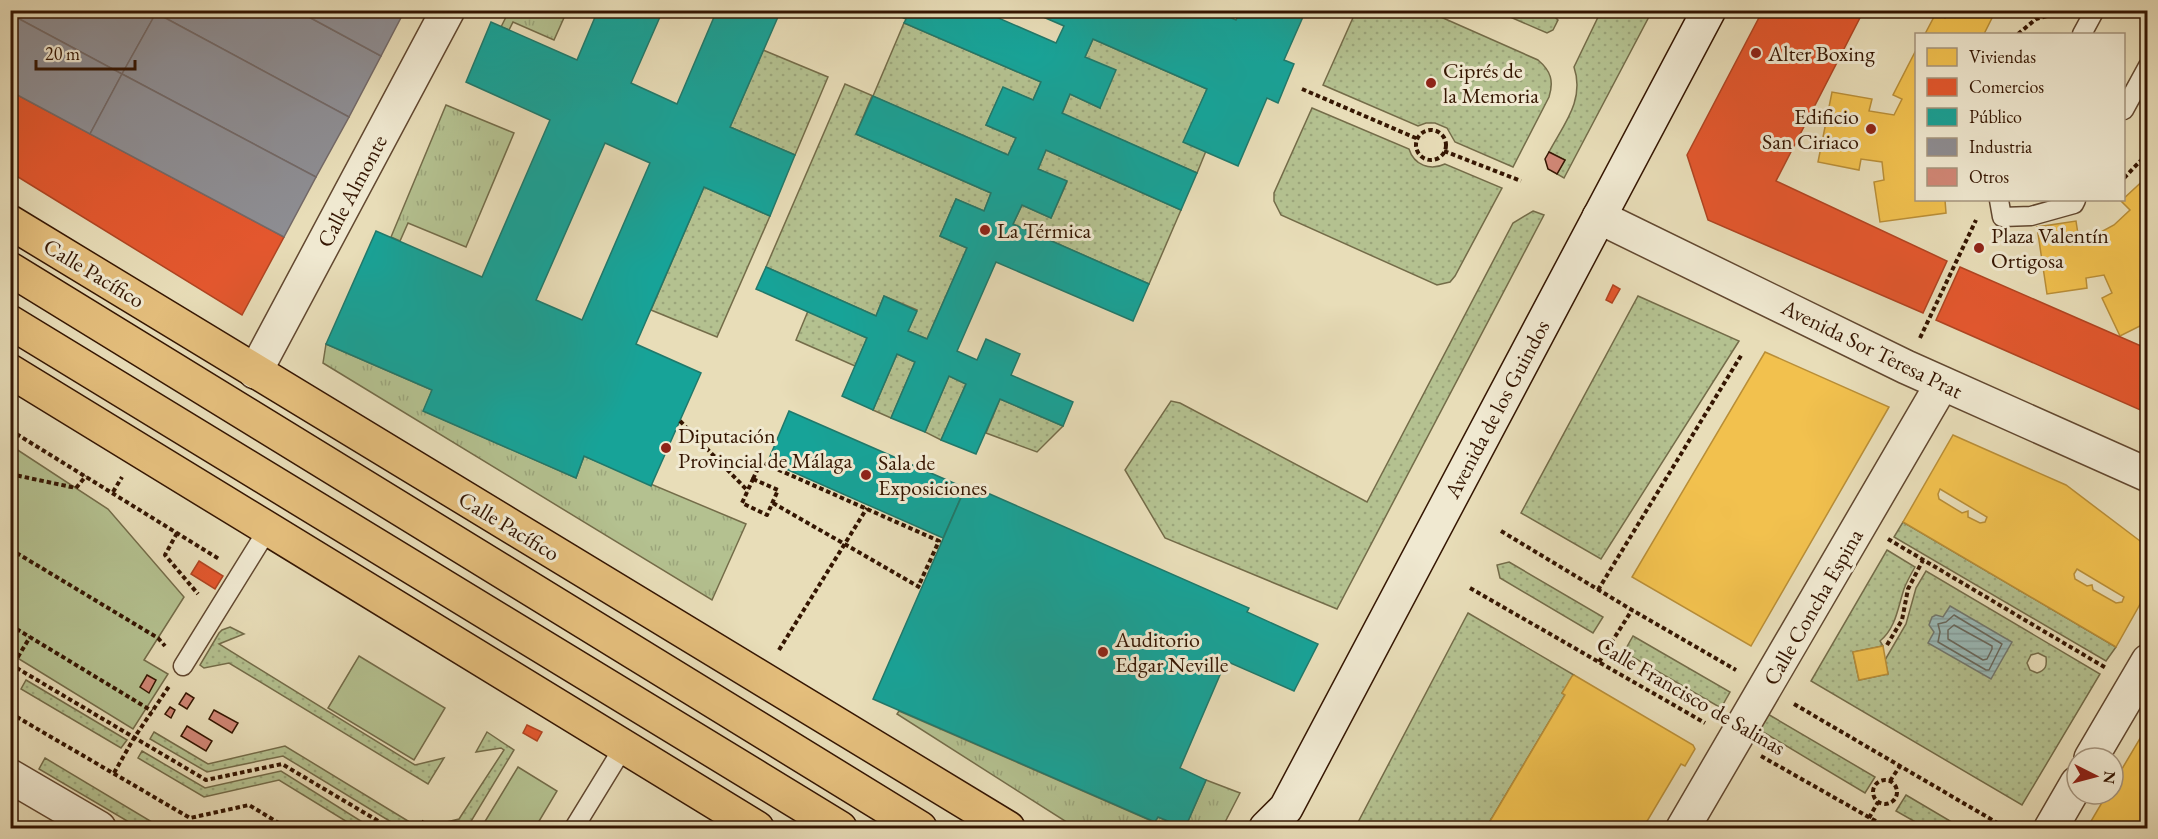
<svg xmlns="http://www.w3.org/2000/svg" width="2158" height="839" font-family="'EB Garamond',serif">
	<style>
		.grass { fill: url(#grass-tufts); stroke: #746c49; stroke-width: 1.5 }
		.park { fill: #b4c190; stroke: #746c49; stroke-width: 1.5 }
		.garden { fill: url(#garden-dots); stroke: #746c49; stroke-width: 1.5; fill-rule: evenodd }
		.water { fill: url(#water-rules); stroke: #72786f; stroke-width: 1.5 }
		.homes { fill: #f2c14e; stroke: #b98e37; stroke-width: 1.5; fill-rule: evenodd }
		.shops { fill: #e4572e; stroke: #b04421; stroke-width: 1.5 }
		.public { fill: #17a398; stroke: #20796b; stroke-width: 1.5; fill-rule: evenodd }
		.industry { fill: #8d8d92; stroke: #736967; stroke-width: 1.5 }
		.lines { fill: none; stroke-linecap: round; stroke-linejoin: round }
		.shore { stroke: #68685d; stroke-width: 1.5 }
		.building { fill: #d18776; stroke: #351602; stroke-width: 1.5 }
		.lane-casing { stroke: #624830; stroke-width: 21 }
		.street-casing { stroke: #624830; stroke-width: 36 }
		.secondary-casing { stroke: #351602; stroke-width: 36 }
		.primary-casing { stroke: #351602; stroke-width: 36 }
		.path { stroke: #351602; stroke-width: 4; stroke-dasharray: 4.5 3; stroke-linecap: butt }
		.lane { stroke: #f0e9d1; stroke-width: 18 }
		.street { stroke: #f0e9d1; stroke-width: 33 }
		.secondary { stroke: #f0e9d1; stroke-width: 33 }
		.primary { stroke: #e4be7c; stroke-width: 33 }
		.poi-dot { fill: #8f2418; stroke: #f0e9d1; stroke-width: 2 }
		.labels { text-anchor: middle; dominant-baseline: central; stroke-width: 6; stroke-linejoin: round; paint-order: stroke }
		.poi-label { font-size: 22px; fill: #351602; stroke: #f0e9d1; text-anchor: start }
		.street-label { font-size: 22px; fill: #351602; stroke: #f0e9d1 }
	</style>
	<defs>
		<pattern id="grass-tufts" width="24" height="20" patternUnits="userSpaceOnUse" patternTransform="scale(1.5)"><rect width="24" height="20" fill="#b4c190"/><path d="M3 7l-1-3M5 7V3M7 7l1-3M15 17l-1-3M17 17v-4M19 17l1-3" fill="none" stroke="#9ba57b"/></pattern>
		<pattern id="garden-dots" width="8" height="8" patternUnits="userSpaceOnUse" patternTransform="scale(1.5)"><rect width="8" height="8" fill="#b4c190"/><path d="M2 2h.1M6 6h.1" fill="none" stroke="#9ba57b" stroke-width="1.8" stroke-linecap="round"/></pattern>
		<pattern id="water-rules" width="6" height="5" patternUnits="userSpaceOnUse" patternTransform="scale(1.5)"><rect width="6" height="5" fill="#9abab8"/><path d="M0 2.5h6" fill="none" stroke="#859f9d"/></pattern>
	</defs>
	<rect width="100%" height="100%" fill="#e8ddb8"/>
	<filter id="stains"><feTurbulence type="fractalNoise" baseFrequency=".00333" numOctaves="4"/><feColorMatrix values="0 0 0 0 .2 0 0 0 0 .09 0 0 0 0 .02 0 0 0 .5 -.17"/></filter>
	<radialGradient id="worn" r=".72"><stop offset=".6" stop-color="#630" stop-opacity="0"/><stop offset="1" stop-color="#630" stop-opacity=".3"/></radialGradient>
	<g class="grass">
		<polygon points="509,11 567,11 554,40 513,22 509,30 501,27"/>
		<polygon points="446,105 514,133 466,247 408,223 400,241 391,237"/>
		<polygon points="326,344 432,390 424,411 576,478 584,456 746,524 712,600 323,363"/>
		<polygon points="899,711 1154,822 1158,817 1183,828 1076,828 897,714"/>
		<polygon points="1206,780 1240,793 1222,828 1185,828"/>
	</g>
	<g class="park">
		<polygon points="10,445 108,509 184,597 144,660 168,674 133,729 11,654"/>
		<polygon points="359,656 445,708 414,760 328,708"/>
		<polygon points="518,767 557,791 535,828 481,828"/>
	</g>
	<g class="garden">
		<path d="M1425 10 1538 60C1551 71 1554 81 1549 97L1513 167 1455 142 1447 128 1435 123H1426L1418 126 1323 85 1356 11Z"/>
		<path d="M1508 10C1524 10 1546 6 1558 20L1553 30 1547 33 1510 17Z"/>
		<path d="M1601 11H1652L1564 178 1557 174 1565 160 1549 152C1564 124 1585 100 1574 67Z"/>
		<polygon points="904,23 1041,82 1033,100 1003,88 986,125 1016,138 1008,155 872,96 856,134 991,193 984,211 956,199 940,236 967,248 927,339 908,331 917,310 884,296 876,316 766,267 845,84 873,96"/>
		<polygon points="1093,39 1207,89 1184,142 1206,151 1197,173 1062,114 1070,94 1100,108 1085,57"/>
		<polygon points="763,50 828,77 795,155 730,127"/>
		<path d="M1312 108 1409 149C1414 165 1430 171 1445 164L1502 188 1455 276 1450 282 1437 285 1281 215 1274 201V193Z"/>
		<polygon points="1046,150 1181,210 1149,284 1013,224 1022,205 1051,218 1067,182 1038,169"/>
		<polygon points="704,187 770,216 717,337 651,310"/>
		<polygon points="1533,211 1544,215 1337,609 1165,538 1125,470 1171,401 1180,403 1367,502 1513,223"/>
		<polygon points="1638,296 1739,341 1601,559 1521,513"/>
		<polygon points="808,311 867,338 855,366 796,340"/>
		<polygon points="897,354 915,362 891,418 873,410"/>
		<polygon points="949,376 966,384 941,440 925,432"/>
		<polygon points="1000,399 1063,426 1037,452 986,433"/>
		<polygon points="1903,522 2116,647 2106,661 1894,537"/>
		<path d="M1887 550 1915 567C1911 574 1907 581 1904 589 1898 607 1896 628 1880 641L1883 646 1853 652 1859 680 1888 674 1885 660 1906 624 1916 588 1926 571 2100 674 2022 805 1811 681ZM2038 653 2046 657C2047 666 2046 670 2037 673L2030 670 2027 663 2031 655Z"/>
		<polygon points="1509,562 1603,617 1593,633 1500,578 1497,565"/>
		<polygon points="1468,613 1574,675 1562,693 1565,695 1486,828 1355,828"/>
		<polygon points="230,627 244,634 219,644 415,765 444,758 428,784 229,663 204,668 200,665 219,633 222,630"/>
		<polygon points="1633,636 1730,692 1721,708 1624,652"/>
		<polygon points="26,680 127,740 121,748 21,689"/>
		<polygon points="1766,713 1875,777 1865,793 1758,729"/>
		<polygon points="154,732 208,764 285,746 408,821 401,828 283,756 207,772 150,739"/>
		<polygon points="487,732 514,750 467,828 429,828 430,826 459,819 504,750 501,748 476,752"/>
		<polygon points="142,751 205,788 281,771 372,828 357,828 279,780 204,797 138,758"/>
		<polygon points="45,758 162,828 139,828 39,769"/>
		<polygon points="1906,795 1962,828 1926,828 1896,811"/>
	</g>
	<polygon class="water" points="1950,606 2012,642 1991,679 1928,643 1934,632 1929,625 1932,617 1936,615 1943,617"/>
	<g class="homes">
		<polygon points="1949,10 1996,10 1984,34 1925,34 1936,13 1945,18"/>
		<polygon points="1916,50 1916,200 1945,200 1946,213 1880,222 1874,182 1884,180 1882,162 1861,159 1859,170 1818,162 1832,92 1872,99 1869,111 1894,115 1902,99 1893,95"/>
		<polygon points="2148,176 2148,251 2145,253 2148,256 2148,322 2120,336 2102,298 2112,293 2104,275 2086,278 2087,288 2047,294 2037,227 2076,221 2078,234 2101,232 2114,225 2130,210 2121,201"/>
		<polygon points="1765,352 1889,407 1751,646 1632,577"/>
		<path d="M1953 435 2066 485 2148 547V590L2116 647 1903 522ZM1940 489 1987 517 1985 522 1980 523 1968 517V511L1962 513 1939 499 1938 494ZM2077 569 2124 597 2122 602 2116 603 2093 590 2092 585 2087 586 2075 579 2074 574Z"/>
		<polygon points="1883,646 1888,674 1859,680 1853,652"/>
		<polygon points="1574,675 1693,745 1695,749 1685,766 1681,764 1643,828 1486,828 1565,695 1562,693 1572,676"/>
		<polygon points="2148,725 2148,828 2087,828 2107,794 2113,794 2113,784"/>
	</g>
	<g class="shops">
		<polygon points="1763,10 1864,10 1776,181 1947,261 1923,313 1708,220 1687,155"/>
		<polygon points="10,91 284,237 242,315 10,172"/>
		<polygon points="1960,267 2148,349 2148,411 2145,412 1936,320"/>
		<polygon points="1613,285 1620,289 1612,303 1606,300"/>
		<polygon points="199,561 223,576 215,589 191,574"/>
		<polygon points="527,725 542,732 537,741 523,733"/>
	</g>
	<g class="public">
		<path d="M598 10H663L631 83 677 104 717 10H781L730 127 795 155 770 216 704 187 636 344 701 373 651 486 584 456 576 478 423 411 432 390 326 344 376 231 482 277 550 120 466 82 491 22 577 60ZM605 143 650 163 582 320 536 300Z"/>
		<polygon points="887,10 980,10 1056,43 1064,26 1034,13 1035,10 1214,10 1236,20 1241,10 1306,10 1284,60 1294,64 1278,103 1267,98 1238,166 1183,142 1207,89 1093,39 1085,57 1116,70 1100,108 1070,94 1062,113 1197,173 1181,210 1046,150 1038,169 1067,181 1051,218 1022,205 1013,224 1149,284 1133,321 996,262 957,351 977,360 986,339 1020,354 1011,375 1073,402 1063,426 1000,399 976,454 941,440 966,384 949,376 925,432 891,418 915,362 897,354 873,410 842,396 867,338 756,289 766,267 876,316 884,296 917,311 908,331 927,339 967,248 940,236 956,199 984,211 991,193 856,134 873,96 1008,155 1016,138 986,125 1003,87 1033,100 1041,82 904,23 906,19"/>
		<polygon points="789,411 965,488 943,538 768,461"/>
		<polygon points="967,484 1249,608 1247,612 1318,644 1294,691 1226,661 1180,768 1206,780 1185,828 1158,817 1155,822 873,699"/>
	</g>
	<g class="industry">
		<polygon points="10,10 151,10 156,13 122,74 10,14"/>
		<polygon points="157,10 296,10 381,56 349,117 156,13"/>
		<polygon points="296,10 405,10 381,56"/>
		<polygon points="156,13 349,117 316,177 122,74"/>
		<polygon points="10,14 122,74 90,134 10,91"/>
		<polygon points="122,74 316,177 284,237 90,134"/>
	</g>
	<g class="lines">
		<g class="shore">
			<polygon points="1954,615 2002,644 1989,670 1986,670 1938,642 1940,632 1938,624 1946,622"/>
			<polygon points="1954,625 1992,646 1992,649 1987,659 1983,660 1948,639 1948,630"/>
		</g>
	</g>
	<g class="building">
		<polygon points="1549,152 1565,160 1557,174 1548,169 1545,159"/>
		<polygon points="147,675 156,680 149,693 140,687"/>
		<polygon points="186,693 194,698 187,709 179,704"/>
		<polygon points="170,707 175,710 171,718 165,714"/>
		<polygon points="214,710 238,723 232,733 209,719"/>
		<polygon points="187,726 212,741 206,751 181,736"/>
	</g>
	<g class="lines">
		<defs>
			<g id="lane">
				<polyline points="2082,34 2095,10"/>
				<polyline points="2124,110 2148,66"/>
				<polyline points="1999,200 2002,217 2031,216 2074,204 2076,200"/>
				<polyline points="183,666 268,529"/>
				<polyline points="574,828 623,748"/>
			</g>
			<g id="street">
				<polyline points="1599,217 1906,367 2148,475"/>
				<polyline points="255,372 448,10"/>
				<polyline points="2091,758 2148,661"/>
				<polyline points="10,776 99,828"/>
				<polyline points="1683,828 1942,384"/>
				<polyline points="2051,828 2077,783"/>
			</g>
			<polyline id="secondary" points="1266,828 1286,808 1709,10"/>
			<g id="primary">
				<polyline points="10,222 1008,828"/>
				<polyline points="10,269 920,828"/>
				<polyline points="10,322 840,828"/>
				<polyline points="10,371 757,828"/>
			</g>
		</defs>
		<use href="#lane" class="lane-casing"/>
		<use href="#street" class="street-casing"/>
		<use href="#secondary" class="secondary-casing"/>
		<use href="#primary" class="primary-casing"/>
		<g class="path">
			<polyline points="2018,34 2036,19 2065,11"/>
			<polyline points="1302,89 1418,139"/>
			<circle cx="1431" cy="145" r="15"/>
			<polyline points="1444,151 1521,181"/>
			<polyline points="2124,178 2148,153"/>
			<polyline points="1920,338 1976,220"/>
			<polyline points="680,421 748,491"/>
			<polyline points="10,430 219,559"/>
			<polyline points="10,474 76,488 86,476"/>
			<polyline points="753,479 761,462 939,541 918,587"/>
			<polygon points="753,479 778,490 767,515 742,503"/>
			<polyline points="113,492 122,477"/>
			<polyline points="773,503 921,588"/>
			<polyline points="1501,531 1632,610 1736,670"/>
			<polyline points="177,533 165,555 198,594"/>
			<polyline points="1888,539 2106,668"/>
			<polyline points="10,549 158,638 165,646"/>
			<polyline points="1470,588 1705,723"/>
			<polyline points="1598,590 1742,354"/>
			<polyline points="10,625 152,711"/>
			<polyline points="1887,645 1902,620 1908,589 1923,560"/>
			<polyline points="779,650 867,508"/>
			<polyline points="1599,662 1632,610"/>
			<polyline points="10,664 206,780 282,764 390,828"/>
			<polyline points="10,670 30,637"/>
			<polyline points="1794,704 2006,828"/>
			<polyline points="10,713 190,818 249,805 287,828"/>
			<polyline points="1761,756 1888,828"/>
			<polyline points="114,773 134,738 170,685"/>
			<circle cx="1885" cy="792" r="12"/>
			<polyline points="1890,781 1900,766"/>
			<polyline points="1869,818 1878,802"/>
			<polyline points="419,828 424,821"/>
		</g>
		<use href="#lane" class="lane"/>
		<use href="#street" class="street"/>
		<use href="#secondary" class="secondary"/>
		<use href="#primary" class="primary"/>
	</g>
	<g class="poi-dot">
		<circle cx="1756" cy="53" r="6"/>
		<circle cx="1431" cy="83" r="6"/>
		<circle cx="1871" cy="129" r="6"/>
		<circle cx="985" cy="230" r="6"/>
		<circle cx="1979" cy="248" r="6"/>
		<circle cx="666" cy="448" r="6"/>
		<circle cx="866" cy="475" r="6"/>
		<circle cx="1103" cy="652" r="6"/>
	</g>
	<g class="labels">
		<g class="poi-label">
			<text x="1768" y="53">Alter Boxing</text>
			<text x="1443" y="70">Ciprés de<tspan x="1443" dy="25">la Memoria</tspan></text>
			<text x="1859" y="116" text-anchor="end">Edificio<tspan x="1859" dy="25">San Ciriaco</tspan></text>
			<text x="997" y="230">La Térmica</text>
			<text x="1991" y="235">Plaza Valentín<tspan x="1991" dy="25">Ortigosa</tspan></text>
			<text x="678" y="435">Diputación<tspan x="678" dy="25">Provincial de Málaga</tspan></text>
			<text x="878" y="462">Sala de<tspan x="878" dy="25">Exposiciones</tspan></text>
			<text x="1115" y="639">Auditorio<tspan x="1115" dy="25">Edgar Neville</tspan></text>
		</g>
		<g class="street-label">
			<text transform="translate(352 191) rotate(-62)">Calle Almonte</text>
			<text transform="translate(94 273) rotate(31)">Calle Pacífico</text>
			<text transform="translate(1872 349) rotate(26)">Avenida Sor Teresa Prat</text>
			<text transform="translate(1497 409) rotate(-62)">Avenida de los Guindos</text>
			<text transform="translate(509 526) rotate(31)">Calle Pacífico</text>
			<text transform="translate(1813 607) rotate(-60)">Calle Concha Espina</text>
			<text transform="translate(1691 696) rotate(30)">Calle Francisco de Salinas</text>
		</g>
	</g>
	<rect width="2158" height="839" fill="none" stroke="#e8ddb8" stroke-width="36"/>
	<rect x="12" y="12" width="2134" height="815" fill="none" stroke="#351602" stroke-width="3"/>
	<rect x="18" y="18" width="2122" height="803" fill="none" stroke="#351602" stroke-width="1.5"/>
	<rect x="1915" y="33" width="210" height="168" fill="#f0e9d1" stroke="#a5957e" stroke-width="1.5"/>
	<rect x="1927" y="48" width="30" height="18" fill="#f2c14e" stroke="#a5957e" stroke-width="1.5"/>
	<text x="1969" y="63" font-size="18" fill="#351602">Viviendas</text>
	<rect x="1927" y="78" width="30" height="18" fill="#e4572e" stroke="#a5957e" stroke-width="1.5"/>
	<text x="1969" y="93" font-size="18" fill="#351602">Comercios</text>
	<rect x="1927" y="108" width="30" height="18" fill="#17a398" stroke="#a5957e" stroke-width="1.5"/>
	<text x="1969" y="123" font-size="18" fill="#351602">Público</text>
	<rect x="1927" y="138" width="30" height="18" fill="#8d8d92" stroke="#a5957e" stroke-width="1.5"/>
	<text x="1969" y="153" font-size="18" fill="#351602">Industria</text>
	<rect x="1927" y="168" width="30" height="18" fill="#d18776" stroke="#a5957e" stroke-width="1.5"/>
	<text x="1969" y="183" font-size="18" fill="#351602">Otros</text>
	<g transform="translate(2095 776) rotate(96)"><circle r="28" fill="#f0e9d1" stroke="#a5957e" stroke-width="1.5"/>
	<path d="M0-4.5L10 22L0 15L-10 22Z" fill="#8f2418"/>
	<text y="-9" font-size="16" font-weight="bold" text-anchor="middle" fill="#351602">N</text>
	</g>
	<path d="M36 60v9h99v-9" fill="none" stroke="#351602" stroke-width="3"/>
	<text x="45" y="60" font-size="18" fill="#351602" stroke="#f0e9d1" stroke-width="4.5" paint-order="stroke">20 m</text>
	<rect width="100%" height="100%" filter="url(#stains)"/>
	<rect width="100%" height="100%" fill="url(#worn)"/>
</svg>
